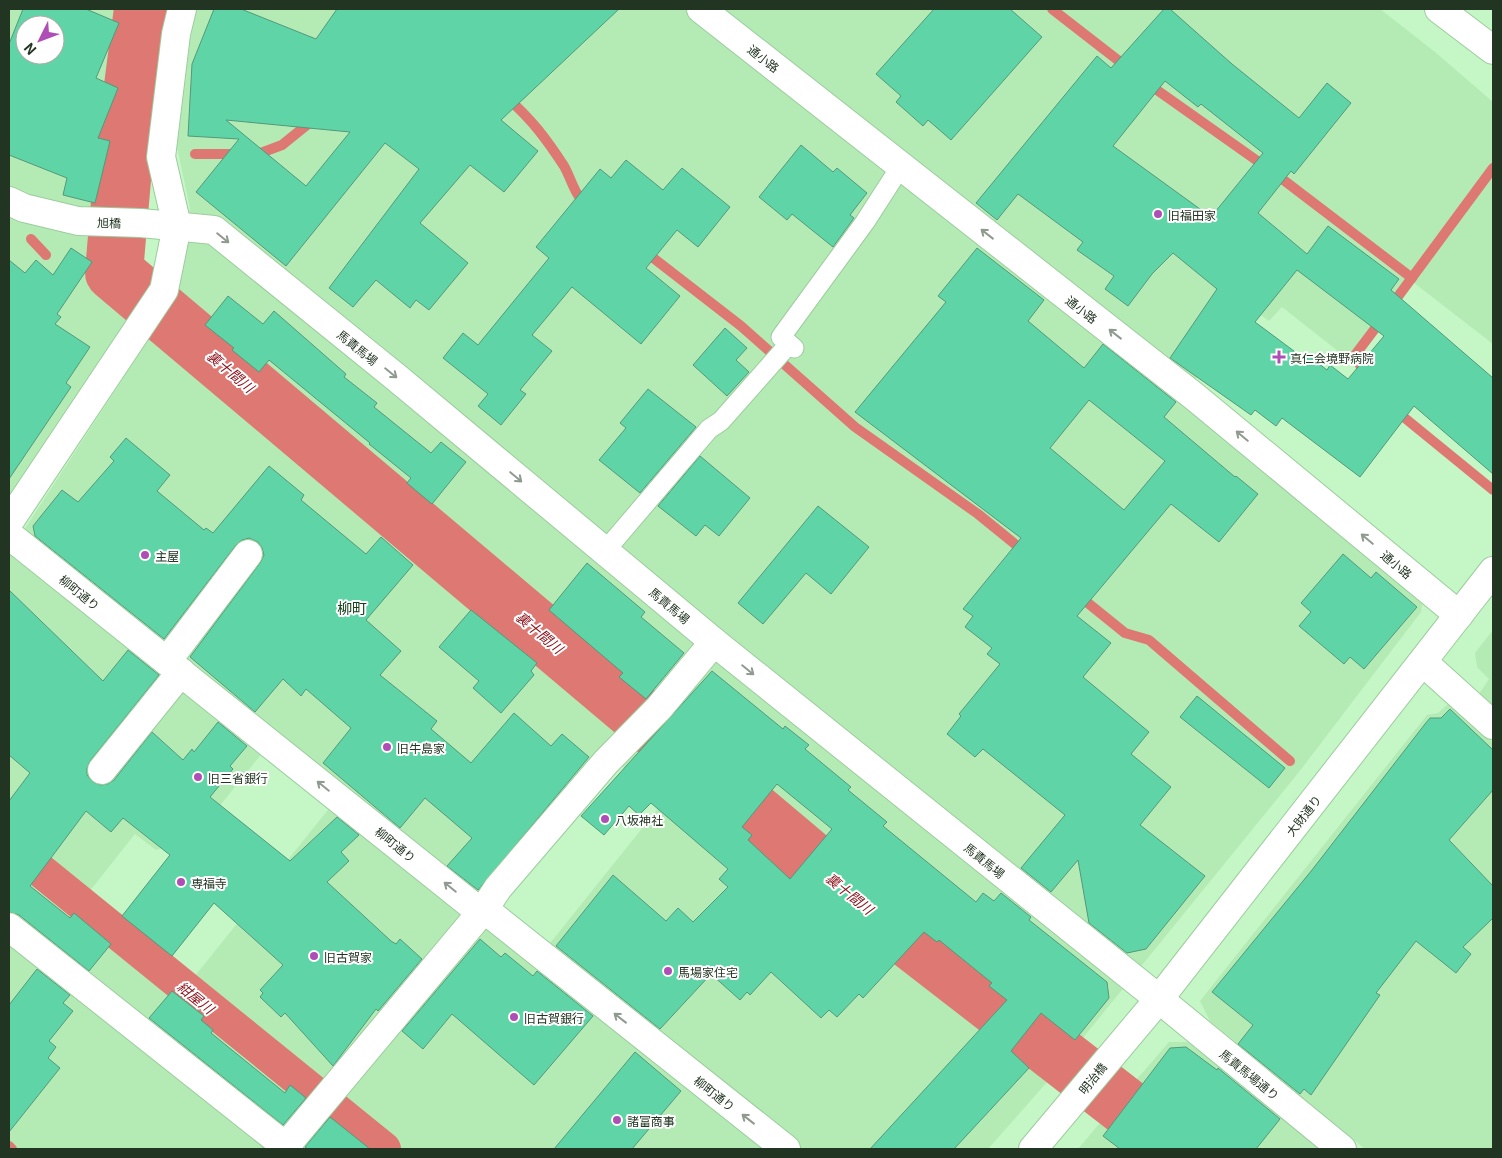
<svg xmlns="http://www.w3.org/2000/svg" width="1502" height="1158" font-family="Georgia,'Noto Sans JP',serif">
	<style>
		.built { fill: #b4ebb5; fill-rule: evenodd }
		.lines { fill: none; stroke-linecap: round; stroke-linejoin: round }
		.stream { stroke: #dd7872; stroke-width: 10 }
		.canal { stroke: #dd7872; stroke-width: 34 }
		.river { stroke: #dd7872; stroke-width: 58 }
		.building { fill: #5fd5a7; stroke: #53987b; fill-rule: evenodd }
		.service-casing { stroke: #9ccc9d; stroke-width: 21 }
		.minor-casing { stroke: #9ccc9d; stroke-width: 30 }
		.primary-casing { stroke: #9ccc9d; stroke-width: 30 }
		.trunk-casing { stroke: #9ccc9d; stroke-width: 30 }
		.service { stroke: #fff; stroke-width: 19 }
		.minor { stroke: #fff; stroke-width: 28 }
		.primary { stroke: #fff; stroke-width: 28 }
		.trunk { stroke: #fff; stroke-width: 28 }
		.oneway { stroke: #909a90 }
		.poi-dot { fill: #af4eb6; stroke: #fff; stroke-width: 2 }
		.labels { text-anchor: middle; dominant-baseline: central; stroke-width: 4; stroke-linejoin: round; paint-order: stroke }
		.street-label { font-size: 12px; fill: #223522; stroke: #fff }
		.poi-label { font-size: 12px; fill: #223522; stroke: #fff; text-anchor: start }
		.water-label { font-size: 14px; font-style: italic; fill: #8d111a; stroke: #fff }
		.quarter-label { font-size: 15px; fill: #154119; stroke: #fff }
	</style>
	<rect width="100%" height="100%" fill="#c5f6c5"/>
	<g class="built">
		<path d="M9 9H133L125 45 98 277 138 307 9 504ZM25 25H55V55H25Z"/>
		<polygon points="197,9 685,9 1165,384 1423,600 1421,612 1299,772 1069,1055 680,735 175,304 190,208 177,147 190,41"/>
		<polygon points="715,9 1380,9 1435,52 1493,102 1493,344 1409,279 1348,359 1282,307 1269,321 1247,305 1194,381"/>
		<polygon points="154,331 278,435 519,630 632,725 478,899 22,533"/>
		<polygon points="9,548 263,752 194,838 156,850 135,834 85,897 9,839"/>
		<polygon points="1493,630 1493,707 1479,694 1489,679 1477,667 1475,653"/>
		<polygon points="1449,703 1493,743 1493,1149 1365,1149 1210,1021 1200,1001 1427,715 1438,713"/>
		<polygon points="643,735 802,869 1055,1073 988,1149 799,1149 547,947 664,801 617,762"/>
		<polygon points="331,806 469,915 321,1085 191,981"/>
		<polygon points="9,850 309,1099 278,1136 9,921"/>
		<polygon points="488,930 765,1149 394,1149 335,1101 477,931"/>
		<polygon points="9,938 276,1149 18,1149 9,1142"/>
		<polygon points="1169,1042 1190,1042 1321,1149 1197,1149 1125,1093"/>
		<polygon points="328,1110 377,1149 296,1149"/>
		<polygon points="1111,1110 1161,1149 1078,1149"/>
	</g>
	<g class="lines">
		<g class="stream">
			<polyline points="1052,9 1128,68"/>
			<polyline points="1147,83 1273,172 1412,278"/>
			<path d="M507 98C531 118 547 140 564 166 572 180 574 195 587 205"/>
			<polyline points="195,154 258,154 282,145 313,120"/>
			<polyline points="31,239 46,255"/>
			<polyline points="643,250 741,326 855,427 978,514 1026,553"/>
			<polyline points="95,276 114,272"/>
			<polyline points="1391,306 1493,168"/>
			<polyline points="1365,375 1355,355 1383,318"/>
			<polyline points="1395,410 1493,490"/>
			<polyline points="1078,595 1125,633 1149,640 1290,761"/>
			<polyline points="9,1146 12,1149"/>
		</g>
		<polyline class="canal" points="9,845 384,1149"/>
		<polyline class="river" points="143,9 124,156 114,272 851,894 1180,1149"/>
	</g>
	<g class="building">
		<path d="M23 9H86L119 23 96 78 118 88 98 138 110 141 95 203 63 195 67 178 9 155V44ZM25 25H55V55H25Z"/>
		<path d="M214 9H241L316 39 337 9H619L501 120 538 151 504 192 470 165 420 223 468 263 429 310 416 300 410 308 376 280 353 307 329 288 419 169 385 143 286 266 196 192 239 139 188 136 192 64ZM226 120 350 132 306 186Z"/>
		<polygon points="934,9 1010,9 1042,37 951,140 928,120 923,126 896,102 901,96 876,74"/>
		<path d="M1164 9H1170L1232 64 1299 118 1327 83 1351 103 1294 174 1291 171 1258 213 1307 254 1328 226 1399 279 1391 290 1493 378V474L1414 406 1360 477 1282 418 1276 426 1255 410 1251 415 1170 358 1217 289 1173 253 1152 274 1128 306 1105 289 1114 276 1077 250 1083 242 1018 194 997 220 976 203 1097 56 1111 68ZM1165 81 1198 107 1201 104 1263 153 1211 217 1113 146ZM1297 270 1384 336 1348 379 1330 365 1327 370 1309 356 1306 360 1255 322Z"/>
		<polygon points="801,145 833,172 837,168 867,193 850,215 854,218 833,247 792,214 787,220 759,197"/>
		<polygon points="626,160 663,190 682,168 730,207 698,247 677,230 646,268 680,296 641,344 572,287 532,335 552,351 520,390 526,394 501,425 478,406 488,394 443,358 463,333 478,345 549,258 536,247 600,169 611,178"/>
		<polygon points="71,248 92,262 57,314 61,317 55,324 90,347 66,383 71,387 9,479 9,260 25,273 36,260 53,275"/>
		<path d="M977 248 1044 300 1028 321 1084 368 1103 344 1176 402 1164 417 1235 477 1236 476 1258 494 1219 542 1171 504 1077 616 1111 643 1083 677 1149 732 1131 754 1171 787 1140 825 1205 876 1146 949 1127 953 1089 923 1078 860 1051 892 1021 868 1065 815 983 749 975 757 947 734 961 716 959 714 1000 664 987 654 992 648 965 627 973 616 963 609 1021 538 855 412 946 302 938 296ZM1089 400 1165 461 1124 510 1050 448Z"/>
		<polygon points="228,296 263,324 274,311 346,374 344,377 377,403 374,407 431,453 441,442 466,462 432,504 407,483 411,478 369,444 370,443 269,360 259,372 232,350 234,348 205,325"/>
		<polygon points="725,328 747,348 736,360 749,372 727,396 693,365"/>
		<polygon points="648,389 696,427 640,493 599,460 626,428 620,423"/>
		<polygon points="126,438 170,475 157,491 204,530 206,528 213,533 269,466 304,495 301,500 366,554 381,537 413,565 366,620 401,651 380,675 437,721 431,729 471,763 514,713 551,746 562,734 589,757 478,890 447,866 472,838 425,798 400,828 323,763 351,728 306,689 301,696 283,679 255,712 190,657 260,563 264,555 262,548 258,542 249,538 242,540 236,545 164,639 35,536 33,526 62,490 78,502 114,461 110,457"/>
		<polygon points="700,456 750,498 719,536 705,525 696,536 658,506"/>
		<polygon points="818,506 869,547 831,594 806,573 763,624 738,603"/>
		<polygon points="1343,554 1371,578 1376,572 1417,607 1364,669 1350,657 1344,664 1299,626 1311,612 1301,603"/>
		<polygon points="587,563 645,612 641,617 684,653 646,699 619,677 623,673 549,610"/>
		<polygon points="9,590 103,681 128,650 159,675 90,761 87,768 87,775 93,782 100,785 108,784 114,780 152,732 183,760 192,749 194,752 218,722 247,746 230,766 233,769 210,797 290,861 337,817 359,835 341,852 349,861 327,882 391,941 396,944 400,939 422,959 378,1011 376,1009 333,1066 285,1013 281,1017 260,997 263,993 260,990 283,965 214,903 172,956 122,916 170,855 123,818 111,832 86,811 30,886 70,918 74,913 111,944 89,971 19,915 9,912 9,801 30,773 9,755"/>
		<polygon points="471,610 537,663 531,671 534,675 501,713 473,688 479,681 439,647"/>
		<path d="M712 671 783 729 785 726 809 745 805 749 851 787 848 790 887 822 883 826 976 902 983 893 994 901 1001 893 1031 917 1029 920 1107 982 1109 998 1075 1040 1041 1013 1011 1051 1029 1068 954 1149H870L1007 1000 989 986 992 983 939 940 937 942 924 932 863 998 859 994 837 1017 829 1010 821 1018 771 972 750 995 747 992 740 1000 711 974 660 1029 556 946 613 875 666 921 678 908 693 922 728 887 719 879 728 869 651 803 639 815 629 806 604 835 581 816ZM777 784 832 829 790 879 748 840 752 835 742 827Z"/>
		<polygon points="1197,696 1285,768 1269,788 1180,717"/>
		<polygon points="1450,709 1493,750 1493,790 1449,840 1493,886 1493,918 1463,947 1471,954 1456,973 1416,941 1376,993 1380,995 1311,1095 1304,1089 1300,1094 1238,1044 1253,1025 1212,992 1312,870 1425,724 1430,718 1441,718"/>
		<polygon points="480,939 501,957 505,953 533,976 537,971 593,1016 534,1085 452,1014 423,1049 402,1031"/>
		<polygon points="37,969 70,995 63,1003 73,1011 49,1041 56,1047 48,1058 60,1068 9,1132 9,1005"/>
		<polygon points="172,991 204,1016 201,1020 213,1030 211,1033 285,1093 290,1085 306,1098 283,1125 149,1018"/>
		<polygon points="1186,1047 1217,1070 1218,1068 1280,1119 1256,1149 1120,1149 1103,1136 1170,1048"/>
		<polygon points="635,1052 681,1091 632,1149 554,1149"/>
		<polygon points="330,1117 370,1149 308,1149 305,1147"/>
	</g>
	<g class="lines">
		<defs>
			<g id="service">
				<polyline points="794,348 781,337 865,222 901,166"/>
				<polyline points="605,551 709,429 721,421 789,344"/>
			</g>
			<g id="minor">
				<polyline points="701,9 1195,397 1459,615"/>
				<polyline points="9,201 24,208 78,221 141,223 214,230 397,378 714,642 1159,999 1342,1149"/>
				<polyline points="9,522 164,290 177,226 161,157 176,34 182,9"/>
				<polyline points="9,535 474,907 484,909 786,1149"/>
				<polyline points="167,661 248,554"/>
				<polyline points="1423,662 1493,725"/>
				<polyline points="102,770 181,672"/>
				<polyline points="9,927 289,1149"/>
				<polyline points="285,1147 484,909 498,888 606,762 659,708 714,642"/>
			</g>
			<polyline id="primary" points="1033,1149 1159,999 1493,571"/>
			<polyline id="trunk" points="1439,9 1493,50"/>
		</defs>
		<use href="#service" class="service-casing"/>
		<use href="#minor" class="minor-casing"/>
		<use href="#primary" class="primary-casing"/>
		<use href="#trunk" class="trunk-casing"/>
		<use href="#service" class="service"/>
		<use href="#minor" class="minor"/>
		<use href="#primary" class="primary"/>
		<use href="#trunk" class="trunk"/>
	</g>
	<defs><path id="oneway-shaft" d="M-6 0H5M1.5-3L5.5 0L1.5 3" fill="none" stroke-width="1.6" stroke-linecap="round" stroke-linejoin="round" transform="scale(1.25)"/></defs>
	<g class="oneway">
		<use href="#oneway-shaft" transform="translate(987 234) rotate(-142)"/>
		<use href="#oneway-shaft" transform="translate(223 238) rotate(39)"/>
		<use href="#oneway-shaft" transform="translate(1115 334) rotate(-142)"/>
		<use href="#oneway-shaft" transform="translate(391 373) rotate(39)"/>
		<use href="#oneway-shaft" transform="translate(1242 436) rotate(-140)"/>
		<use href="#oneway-shaft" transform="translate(516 477) rotate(40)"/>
		<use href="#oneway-shaft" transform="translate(1367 539) rotate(-140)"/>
		<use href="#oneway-shaft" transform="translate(748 670) rotate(39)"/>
		<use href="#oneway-shaft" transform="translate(323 786) rotate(-141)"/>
		<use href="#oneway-shaft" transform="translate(450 887) rotate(-141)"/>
		<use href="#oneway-shaft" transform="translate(620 1018) rotate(-142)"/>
		<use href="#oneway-shaft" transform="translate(748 1119) rotate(-142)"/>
	</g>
	<g class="poi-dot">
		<circle cx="1158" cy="214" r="5"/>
		<path d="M1276.5 349.5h5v5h5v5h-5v5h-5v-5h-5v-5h5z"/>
		<circle cx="145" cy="555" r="5"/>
		<circle cx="387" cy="747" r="5"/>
		<circle cx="198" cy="777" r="5"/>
		<circle cx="605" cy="819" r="5"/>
		<circle cx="181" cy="882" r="5"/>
		<circle cx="314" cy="956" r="5"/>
		<circle cx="668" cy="971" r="5"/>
		<circle cx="514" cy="1017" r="5"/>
		<circle cx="617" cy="1120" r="5"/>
	</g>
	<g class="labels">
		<g class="street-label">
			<text transform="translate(764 58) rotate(38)">通小路</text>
			<text transform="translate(109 222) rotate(1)">旭橋</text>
			<text transform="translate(1082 309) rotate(38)">通小路</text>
			<text transform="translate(358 347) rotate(39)">馬責馬場</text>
			<text transform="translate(1397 564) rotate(40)">通小路</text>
			<text transform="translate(80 592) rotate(39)">柳町通り</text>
			<text transform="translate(670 605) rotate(40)">馬責馬場</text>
			<text transform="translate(1303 815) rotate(-52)">大財通り</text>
			<text transform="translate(396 844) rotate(39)">柳町通り</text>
			<text transform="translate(985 860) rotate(39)">馬責馬場</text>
			<text transform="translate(1250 1074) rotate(39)">馬責馬場通り</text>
			<text transform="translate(1092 1078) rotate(-51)">明治橋</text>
			<text transform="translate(715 1093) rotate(38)">柳町通り</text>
		</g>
		<g class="poi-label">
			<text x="1168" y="214">旧福田家</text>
			<text x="1290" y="357">真仁会境野病院</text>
			<text x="155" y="555">主屋</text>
			<text x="397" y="747">旧牛島家</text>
			<text x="208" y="777">旧三省銀行</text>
			<text x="615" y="819">八坂神社</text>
			<text x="191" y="882">専福寺</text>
			<text x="324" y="956">旧古賀家</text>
			<text x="678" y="971">馬場家住宅</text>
			<text x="524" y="1017">旧古賀銀行</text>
			<text x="627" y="1120">諸富商事</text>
		</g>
		<g class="water-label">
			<text transform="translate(231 371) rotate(40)">裏十間川</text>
			<text transform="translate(540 632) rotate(40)">裏十間川</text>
			<text transform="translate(850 893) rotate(39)">裏十間川</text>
			<text transform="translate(196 997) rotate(39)">紺屋川</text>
		</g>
		<g class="quarter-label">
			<text x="352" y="607">柳町</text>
		</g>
	</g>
	<rect width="1502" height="1158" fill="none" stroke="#223522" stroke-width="20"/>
	<g transform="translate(40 40) rotate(228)"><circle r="24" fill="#ffffff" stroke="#a7aea7"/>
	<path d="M0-4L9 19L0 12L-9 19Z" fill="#af4eb6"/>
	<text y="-8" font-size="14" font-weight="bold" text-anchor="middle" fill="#223522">N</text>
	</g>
</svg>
